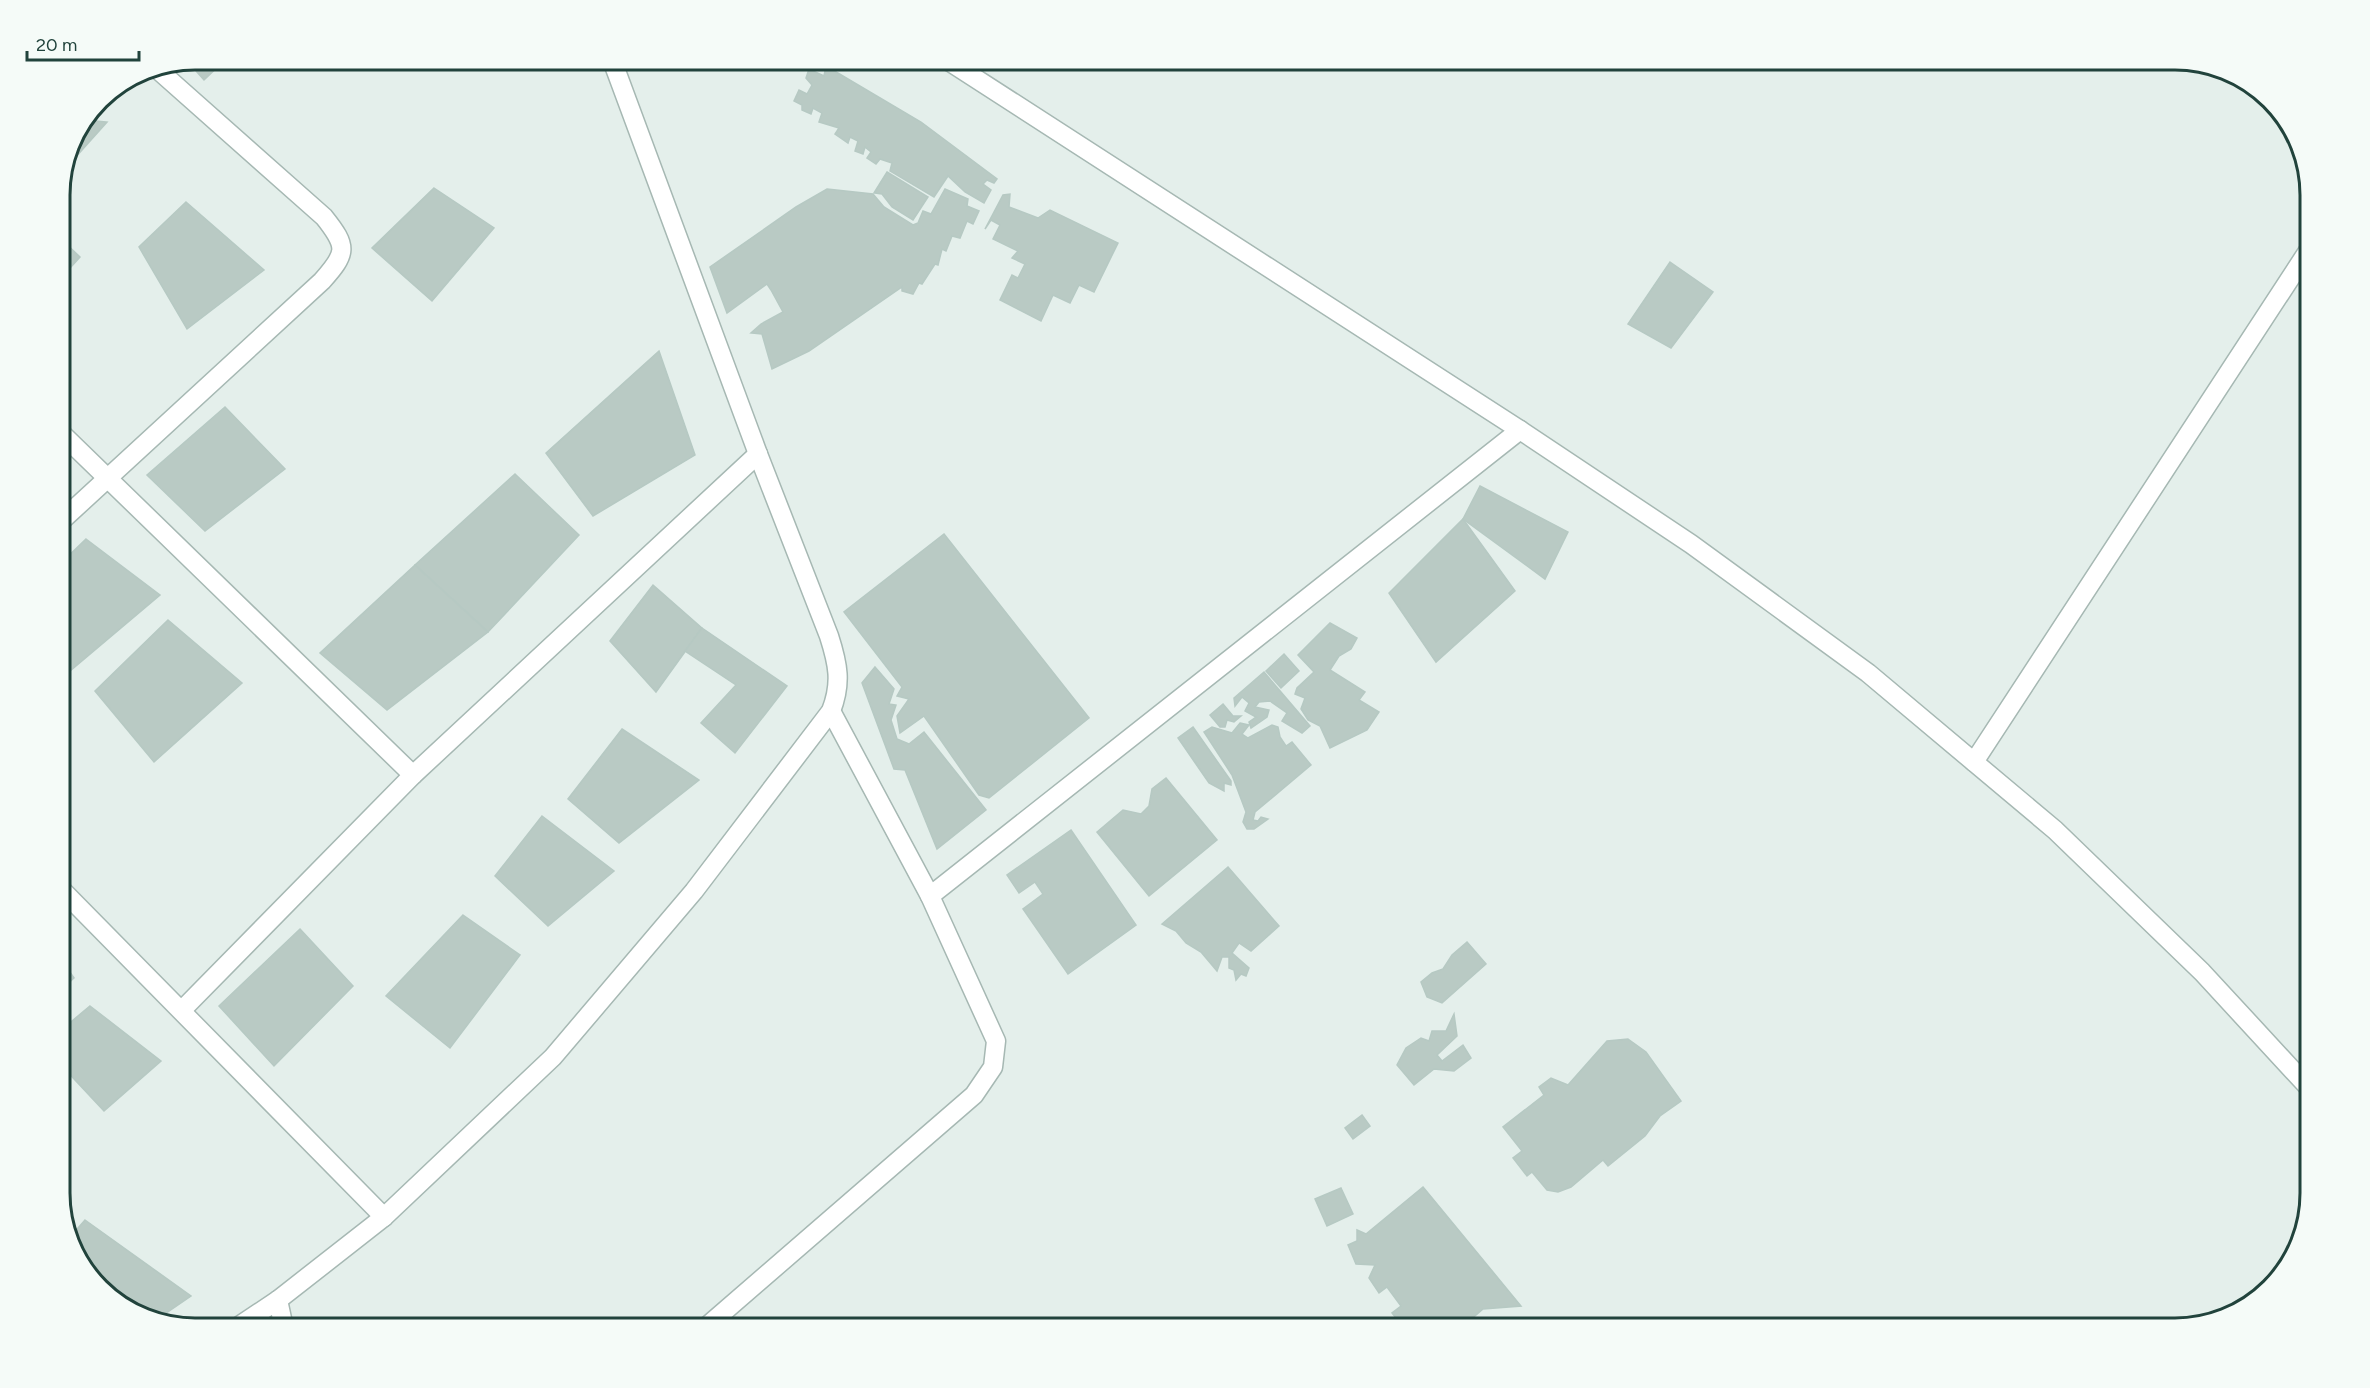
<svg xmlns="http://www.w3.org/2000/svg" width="2370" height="1388" font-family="Figtree,sans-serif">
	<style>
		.building { fill: #b9cac4; stroke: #b6c9c3; stroke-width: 1.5 }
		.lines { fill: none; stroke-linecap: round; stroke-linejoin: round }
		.minor-casing { stroke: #a6b8b3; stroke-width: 21 }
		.minor { stroke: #fff; stroke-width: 18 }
		.rim { fill: none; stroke: #21433c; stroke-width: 3 }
	</style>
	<rect width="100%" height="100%" fill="#e4efeb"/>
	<g class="building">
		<polygon points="195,60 225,60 204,80 188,62"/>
		<polygon points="826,66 921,122 997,179 994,183 987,180 983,184 991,190 984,203 965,192 948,176 934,197 890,171 892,163 880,159 876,164 867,158 871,152 865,147 863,154 855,151 858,141 850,137 848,143 835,134 839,128 819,122 822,113 813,108 811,114 802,110 802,105 794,101 799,90 807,94 812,85 806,78 809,69 824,76"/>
		<polygon points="86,120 107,122 64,170 70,143"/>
		<polygon points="887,172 928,197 913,220 892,207 882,194 874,193"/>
		<polygon points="434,188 494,228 432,301 372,248"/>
		<polygon points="827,189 873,194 884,207 913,225 918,223 923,211 931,214 945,189 968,199 967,206 979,211 973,224 967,221 960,238 952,236 946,251 942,249 938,265 935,264 922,284 919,283 913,294 902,291 902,287 809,351 772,369 762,334 751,333 761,324 783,312 771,290 767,284 727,313 710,267 796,207"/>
		<polygon points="1010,194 1009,207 1038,218 1050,210 1118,243 1094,292 1079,285 1070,303 1053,295 1041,321 1000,300 1012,275 1018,278 1025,264 1012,258 1018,251 993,239 1000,225 991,220 985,229 1003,195"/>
		<polygon points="186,202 264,270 187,329 139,247"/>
		<polygon points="60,238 80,257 60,279"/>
		<polygon points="1670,262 1713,292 1671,348 1628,324"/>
		<polygon points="659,351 695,455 593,516 546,453"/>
		<polygon points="225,407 285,469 205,531 147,475"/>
		<polygon points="515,474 579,535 488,632 415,565"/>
		<polygon points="1480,486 1568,532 1545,579 1463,519"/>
		<polygon points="1463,519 1515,591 1436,662 1389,593"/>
		<polygon points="944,534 1089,718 989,798 979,795 924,716 900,733 897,716 909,699 897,696 902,687 844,612"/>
		<polygon points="86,539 160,595 70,671 60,661 60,564"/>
		<polygon points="415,565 488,632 387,710 320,653"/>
		<polygon points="653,585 702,628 656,692 610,641"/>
		<polygon points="168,620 242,683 154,762 95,691"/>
		<polygon points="1330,623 1357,638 1351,649 1339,656 1330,670 1365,692 1359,700 1379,712 1367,730 1330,748 1320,726 1308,720 1301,709 1305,698 1295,694 1297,688 1314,672 1298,655"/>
		<polygon points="702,628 787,686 735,753 701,723 736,685 685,651"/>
		<polygon points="1284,654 1299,671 1281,688 1266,671"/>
		<polygon points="875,667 894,689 889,704 896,705 891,720 897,739 909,744 924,732 986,810 937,849 905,770 894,769 862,683"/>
		<polygon points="1264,672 1310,726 1302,733 1282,721 1287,713 1270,701 1259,702 1255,707 1269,710 1267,717 1251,728 1249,722 1256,717 1245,711 1249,703 1242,697 1235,706 1234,698"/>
		<polygon points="1223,704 1233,716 1241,716 1234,722 1227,720 1225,727 1220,727 1210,715"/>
		<polygon points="1240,723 1249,725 1242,734 1248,738 1272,725 1278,727 1280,737 1286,746 1292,742 1311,765 1255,812 1253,820 1258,821 1261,817 1268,819 1254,829 1247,829 1243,822 1246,812 1232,775 1204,732 1212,727 1232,733"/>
		<polygon points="1193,727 1231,781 1231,785 1224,783 1224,791 1209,783 1178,738"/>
		<polygon points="622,729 699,780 619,843 568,799"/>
		<polygon points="1166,778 1217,840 1149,896 1097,832 1123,810 1141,814 1149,806 1152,789"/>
		<polygon points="542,816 614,871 548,926 495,876"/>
		<polygon points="1071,830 1136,925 1068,974 1023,909 1043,894 1035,882 1019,893 1007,875"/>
		<polygon points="1228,867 1279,926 1251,951 1239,943 1232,953 1249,968 1246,976 1241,974 1236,980 1234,970 1229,968 1229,957 1222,957 1217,971 1201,952 1186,943 1176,931 1162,924"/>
		<polygon points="463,915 520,955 450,1048 386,996"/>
		<polygon points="300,929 353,986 274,1066 219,1006"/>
		<polygon points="1467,942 1486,964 1442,1003 1427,997 1421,982 1432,973 1443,969 1452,955"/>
		<polygon points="60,958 74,978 60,991"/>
		<polygon points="90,1006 161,1061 104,1111 60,1064 60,1031"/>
		<polygon points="1454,1014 1457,1036 1437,1055 1442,1061 1463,1045 1471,1058 1454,1071 1434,1069 1414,1085 1397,1065 1406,1048 1421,1038 1429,1041 1432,1031 1446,1031"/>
		<polygon points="1628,1039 1646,1052 1681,1101 1660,1116 1645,1136 1608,1166 1603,1160 1571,1187 1558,1192 1547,1190 1532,1172 1527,1176 1513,1158 1522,1151 1503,1127 1544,1095 1539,1087 1551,1078 1568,1085 1607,1041"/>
		<polygon points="1362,1115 1370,1126 1353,1139 1345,1128"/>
		<polygon points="1423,1187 1521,1306 1483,1309 1461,1328 1421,1328 1413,1321 1399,1322 1392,1313 1401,1306 1387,1287 1379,1293 1369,1278 1375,1265 1356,1264 1348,1245 1357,1241 1357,1230 1366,1234"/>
		<polygon points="1341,1188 1353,1214 1327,1226 1315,1199"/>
		<polygon points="85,1220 191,1296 159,1318 128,1310 83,1268 72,1235"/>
		<polygon points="491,1318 496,1328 481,1328"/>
	</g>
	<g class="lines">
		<defs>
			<g id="minor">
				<polyline points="947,60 1520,430 1691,544 1868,673 2055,830 2202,972 2310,1089"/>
				<polyline points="60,432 413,775 182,1010"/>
				<path d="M60 522 322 281C347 253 348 247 324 217L156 68"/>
				<polyline points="831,711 930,896"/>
				<polyline points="1974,762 2310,248"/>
				<polyline points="413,775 758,454"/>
				<polyline points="60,888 384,1217"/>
				<polyline points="278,1300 284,1328"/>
				<path d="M236 1328 278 1300 384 1217 553 1057 694 891 831 711C842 683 838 664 829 636L758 454 612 60"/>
				<polyline points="705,1328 974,1095 993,1067 996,1041 930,896 1520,430"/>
			</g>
		</defs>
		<use href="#minor" class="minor-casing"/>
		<use href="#minor" class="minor"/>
	</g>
	<path d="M0 0H2370V1388H0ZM195 70H2175A125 125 0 0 1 2300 195V1193A125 125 0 0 1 2175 1318H195A125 125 0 0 1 70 1193V195A125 125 0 0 1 195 70Z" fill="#f5fbf8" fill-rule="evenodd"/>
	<path class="rim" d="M195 70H2175A125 125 0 0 1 2300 195V1193A125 125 0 0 1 2175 1318H195A125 125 0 0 1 70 1193V195A125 125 0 0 1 195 70Z"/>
	<path d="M27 51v9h112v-9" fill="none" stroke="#21433c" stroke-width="3"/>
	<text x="36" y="51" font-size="18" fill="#21433c" stroke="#f5fbf8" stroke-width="4.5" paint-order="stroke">20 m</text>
</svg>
